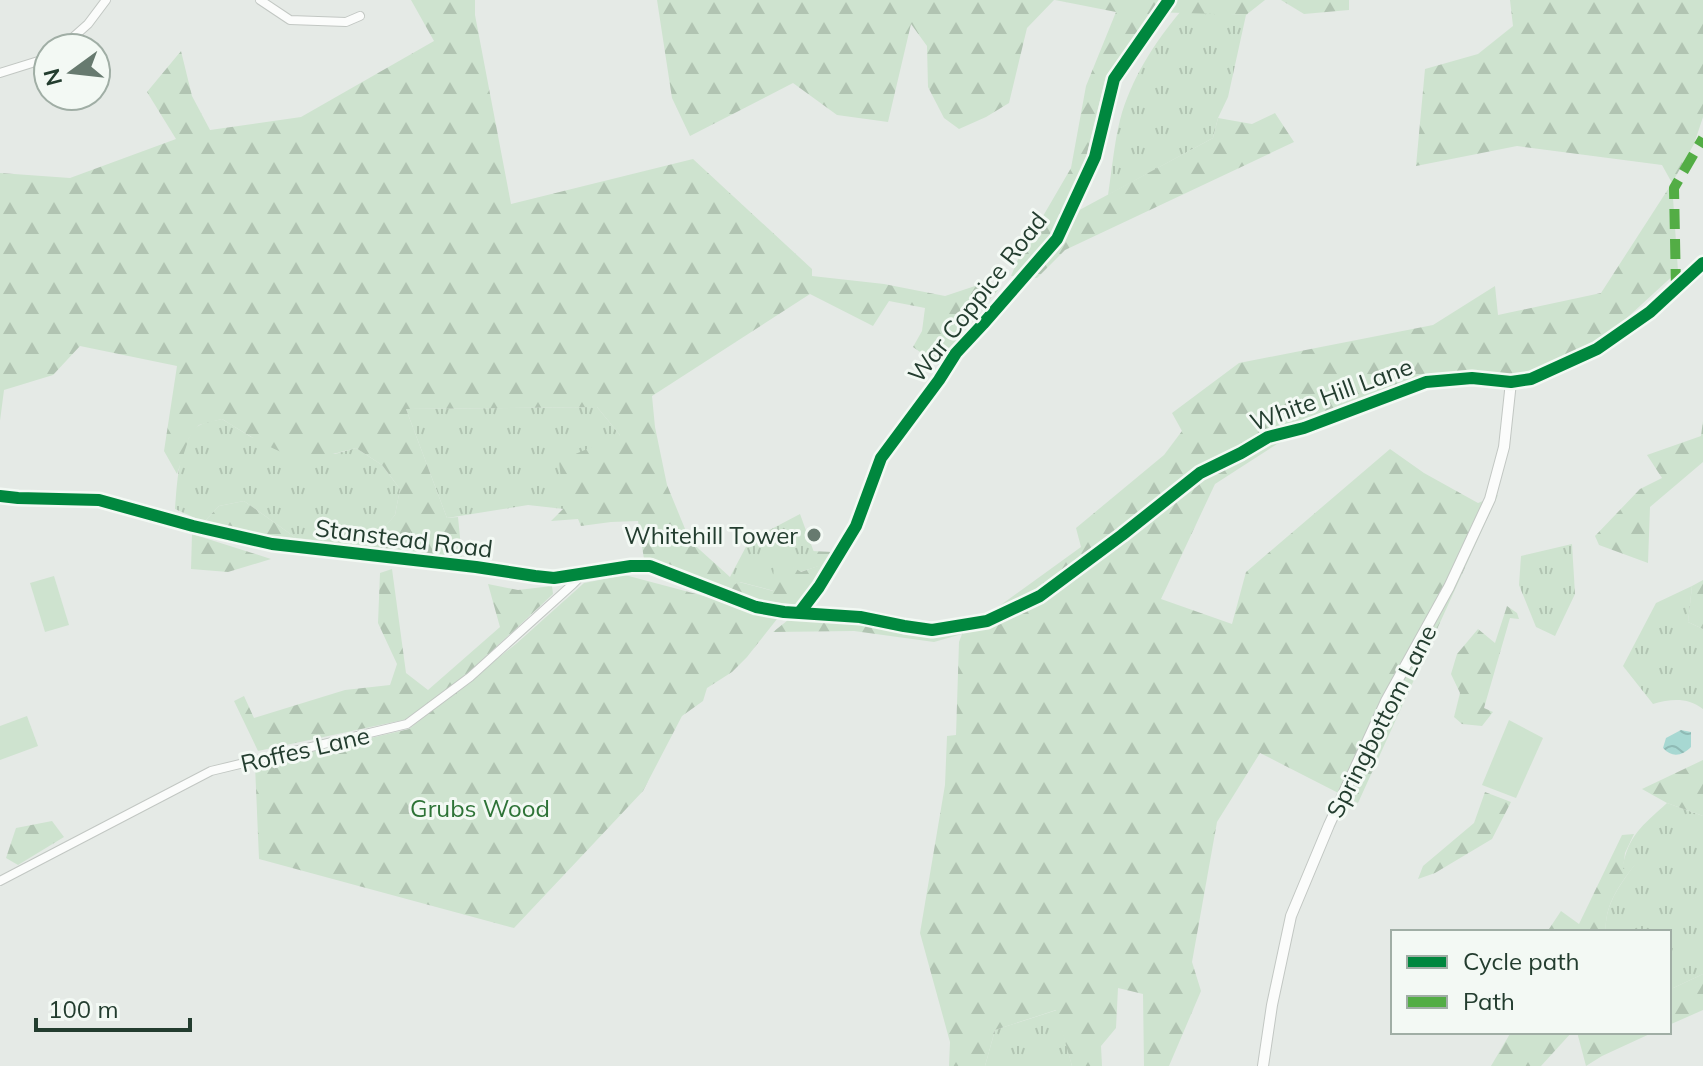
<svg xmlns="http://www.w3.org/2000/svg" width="1703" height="1066" font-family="Mulish,sans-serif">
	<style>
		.grass { fill: url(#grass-tufts) }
		.forest { fill: url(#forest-firs) }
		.garden { fill: #cee3cf }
		.water { fill: url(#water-waves) }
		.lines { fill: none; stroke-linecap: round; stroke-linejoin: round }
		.minor-casing { stroke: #c2c7c3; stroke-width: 10 }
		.tertiary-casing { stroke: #c2c7c3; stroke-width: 12 }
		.minor { stroke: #fbfcfb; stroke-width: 8 }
		.tertiary { stroke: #fbfcfb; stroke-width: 10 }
		.quiet { stroke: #53ad45; stroke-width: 10; stroke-dasharray: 20 10; stroke-linecap: butt }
		.cycleway-casing { stroke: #f3f9f4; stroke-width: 17 }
		.cycleway { stroke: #00873e; stroke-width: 12 }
		.poi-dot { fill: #677a6f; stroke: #f3f9f4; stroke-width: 3 }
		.labels { text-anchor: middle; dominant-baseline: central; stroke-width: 6; stroke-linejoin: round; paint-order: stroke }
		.street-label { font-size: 24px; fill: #233d2f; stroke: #f3f9f4 }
		.poi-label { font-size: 24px; fill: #233d2f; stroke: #f3f9f4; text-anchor: end }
		.park-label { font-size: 24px; fill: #2e7337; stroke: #f3f9f4 }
	</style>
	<defs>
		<pattern id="grass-tufts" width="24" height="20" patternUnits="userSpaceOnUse" patternTransform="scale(2)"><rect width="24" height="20" fill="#cee3cf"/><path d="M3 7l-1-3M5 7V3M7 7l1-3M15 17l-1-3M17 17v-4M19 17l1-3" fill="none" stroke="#b1c4b2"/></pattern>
		<pattern id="forest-firs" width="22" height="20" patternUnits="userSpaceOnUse" patternTransform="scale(2)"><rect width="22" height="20" fill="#cee3cf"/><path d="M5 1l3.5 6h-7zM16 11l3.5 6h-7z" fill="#b1c4b2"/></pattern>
		<pattern id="water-waves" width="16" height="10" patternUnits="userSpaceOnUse" patternTransform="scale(2)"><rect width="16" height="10" fill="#a7d8d2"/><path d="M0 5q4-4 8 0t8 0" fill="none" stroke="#8fbab5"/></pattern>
	</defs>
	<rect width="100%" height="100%" fill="#e5eae6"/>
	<g class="grass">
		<path d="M1181 11 1246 15 1228 97 1218 118 1213 138 1108 195C1112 170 1114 144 1120 120 1131 79 1154 43 1181 11Z"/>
		<polygon points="597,407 620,435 564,509 528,505 447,518 406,409"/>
		<path d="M222 419 251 437 335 454 356 448 382 465 400 489 395 515 369 546 296 538 244 501 219 506 204 522 175 509C177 485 178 445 197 427 203 422 214 421 222 419Z"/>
		<polygon points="800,514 819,566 800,572 774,556 774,591 740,582 730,588 730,577 749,541"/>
		<polygon points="1572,544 1575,594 1555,636 1536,627 1519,585 1521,556"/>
		<path d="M1692 586 1688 622 1703 629V709C1687 697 1671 699 1653 704L1623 666 1656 603Z"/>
		<path d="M1667 803 1703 816V974L1669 990V932H1606C1604 905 1620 885 1635 864L1622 870C1628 835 1642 826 1667 803Z"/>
		<polygon points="1057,1010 1072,1066 985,1066 995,1030"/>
	</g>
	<g class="forest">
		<path d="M411 0H475V15L511 204 693 159 812 269V276L884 284 945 296 975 286 998 290 967 326 940 366 913 347 922 331 925 308 889 301 873 326 810 294 652 396 655 427 667 485 690 541 730 577V587L739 582 773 591 774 555 801 572 818 566 812 551 833 552 805 598 797 605 750 599 730 588 644 559 638 521 611 522 581 526 578 519 551 521 564 508 559 461 620 435 597 407 406 409 447 518 458 517 462 558 286 544 204 522 219 506 244 501 296 538 368 546 395 515 400 489 382 465 356 448C338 453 319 458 300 457 282 457 238 429 222 419L199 425 189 438 177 474 164 451 177 366 80 346 53 375 4 390 0 421V173L70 178 176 139 147 92 181 51 192 96 210 130 301 117 434 41Z"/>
		<polygon points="657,0 1054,0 1027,28 1009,103 986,117 959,129 944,118 928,87 927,46 911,24 888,122 837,115 793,83 690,136 672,98"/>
		<polygon points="1055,0 1265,0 1246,15 1152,12 1106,76 1086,157 1059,221 1213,138 1218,118 1252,124 1275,113 1294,142 1065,250 1037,278 1011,276 1027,238 1032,235 1071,168 1086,86 1116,12"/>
		<polygon points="1281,0 1349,0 1349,10 1304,14"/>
		<polygon points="1510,0 1703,0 1703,117 1694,144 1672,183 1678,271 1604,339 1532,373 1441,384 1413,392 1277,444 1215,484 1161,599 1232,624 1246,572 1390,449 1424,473 1478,503 1498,495 1358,803 1260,753 1217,822 1192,962 1201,991 1169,1066 1144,1066 1143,994 1118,988 1116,1028 1101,1046 1102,1066 1072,1066 1056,1010 995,1030 985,1066 949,1066 950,1042 920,933 945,785 947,736 956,735 959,642 962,634 934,642 854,631 773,632 788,620 808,620 860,623 891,630 932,635 962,633 1081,547 1076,528 1164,455 1182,431 1172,413 1239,363 1433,325 1495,286 1498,315 1601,293 1672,183 1662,165 1517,146 1416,166 1425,69 1478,54 1513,26"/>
		<polygon points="1703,421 1703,462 1650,507 1648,563 1599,545 1595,536 1640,489 1662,478 1647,455 1701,436"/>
		<polygon points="192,534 271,559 228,572 191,569"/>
		<polygon points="392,569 406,673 428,690 500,627 488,584 518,590 552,586 553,594 466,675 408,719 258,751 234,701 244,696 254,718 345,690 390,685 397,664 378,623 380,573"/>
		<polygon points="625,575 768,613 777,619 747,657 732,672 707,688 703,701 682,716 643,791 514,928 259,859 255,765 409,729 517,643 584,583"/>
		<polygon points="1703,580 1703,629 1688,622 1692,586"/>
		<polygon points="1507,606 1517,613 1519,619 1510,618 1484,708 1493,712 1482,726 1462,724 1454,717 1460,693 1451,674 1457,654 1478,629 1495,643"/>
		<polygon points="1703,760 1703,816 1667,803 1642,789"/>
		<polygon points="1485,792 1511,802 1492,839 1435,873 1418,879 1423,866 1474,823"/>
		<polygon points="52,821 64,837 18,865 6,858 16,828"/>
		<path d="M1634 834 1625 853 1623 869 1637 862C1621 883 1604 904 1606 932H1547L1561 911 1579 924 1622 835Z"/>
		<polygon points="1703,974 1703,1010 1669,1025 1669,990"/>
		<polygon points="1511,1032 1572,1032 1541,1066 1491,1066"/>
		<polygon points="1577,1032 1654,1032 1602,1056 1586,1066"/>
	</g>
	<g class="garden">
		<polygon points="54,576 69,625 45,632 30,583"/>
		<polygon points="27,716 38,746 0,760 0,726"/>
		<polygon points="1509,720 1543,738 1516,798 1482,785"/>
	</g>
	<path class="water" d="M1681 730 1691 732V747C1682 756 1672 758 1663 748L1666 738Z"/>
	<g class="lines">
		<defs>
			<g id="minor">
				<polyline points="260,0 290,20 346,22 360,16"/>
				<polyline points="61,48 88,24 106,0"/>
				<polyline points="0,73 48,58"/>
				<polyline points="800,612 819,587 856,526 881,458 939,380 956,353 983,324 1057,239 1095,157 1114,79 1169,0"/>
				<polyline points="0,881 211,771 407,724 470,677 573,584 577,580 577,574"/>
			</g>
			<g id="tertiary">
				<polyline points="0,496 18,498 99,500 193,526 272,544 476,567 535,576 554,578 631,566 650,566 756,607 784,612 860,617 904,626 932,630 987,621 1040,596 1122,535 1200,473 1241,453 1268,437 1304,428 1426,382 1472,378 1511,382 1531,379 1597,349 1650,312 1703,263"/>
				<polyline points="1263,1066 1272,1005 1291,916 1329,825 1386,701 1449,587 1490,499 1504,447 1511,382"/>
			</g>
		</defs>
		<use href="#minor" class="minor-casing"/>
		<use href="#tertiary" class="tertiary-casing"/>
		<use href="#minor" class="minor"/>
		<use href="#tertiary" class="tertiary"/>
		<polyline class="quiet" points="1676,289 1674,188 1703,138"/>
		<defs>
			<g id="cycleway">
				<polyline points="0,496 18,498 99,500 193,526 272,544 476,567 535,576 554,578 631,566 650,566 756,607 784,612 860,617 904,626 932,630 987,621 1040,596 1122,535 1200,473 1241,453 1268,437 1304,428 1426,382 1472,378 1511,382 1531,379 1597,349 1650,312 1703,263"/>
				<polyline points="800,612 819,587 856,526 881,458 939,380 956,353 983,324 1057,239 1095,157 1114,79 1169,0"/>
			</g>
		</defs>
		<use href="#cycleway" class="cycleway-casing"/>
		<use href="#cycleway" class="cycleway"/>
	</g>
	<circle class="poi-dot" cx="814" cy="535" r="8"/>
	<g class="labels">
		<g class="street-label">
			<text transform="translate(977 297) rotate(-52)">War Coppice Road</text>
			<text transform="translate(1331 394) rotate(-20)">White Hill Lane</text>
			<text transform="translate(404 538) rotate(7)">Stanstead Road</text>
			<text transform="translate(1381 721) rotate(-63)">Springbottom Lane</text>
			<text transform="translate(305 749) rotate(-13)">Roffes Lane</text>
		</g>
		<g class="poi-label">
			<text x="798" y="535">Whitehill Tower</text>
		</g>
		<g class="park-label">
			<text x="480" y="808">Grubs Wood</text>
		</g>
	</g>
	<rect x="1391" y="930" width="280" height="104" fill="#f3f9f4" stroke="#a0aea5" stroke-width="2"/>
	<rect x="1407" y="956" width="40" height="12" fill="#00873e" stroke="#a0aea5" stroke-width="2"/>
	<text x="1463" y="970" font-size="24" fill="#233d2f">Cycle path</text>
	<rect x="1407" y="996" width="40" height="12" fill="#53ad45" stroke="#a0aea5" stroke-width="2"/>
	<text x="1463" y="1010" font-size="24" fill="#233d2f">Path</text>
	<g transform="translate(72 72) rotate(255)"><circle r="38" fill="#f3f9f4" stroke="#a0aea5" stroke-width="2"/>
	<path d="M0-6L14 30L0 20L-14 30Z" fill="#677a6f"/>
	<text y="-12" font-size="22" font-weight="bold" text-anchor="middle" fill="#233d2f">N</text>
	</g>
	<path d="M36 1018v12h154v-12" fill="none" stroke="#233d2f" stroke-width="4"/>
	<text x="48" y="1018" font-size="24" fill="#233d2f" stroke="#f3f9f4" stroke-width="6" paint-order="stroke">100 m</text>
</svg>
